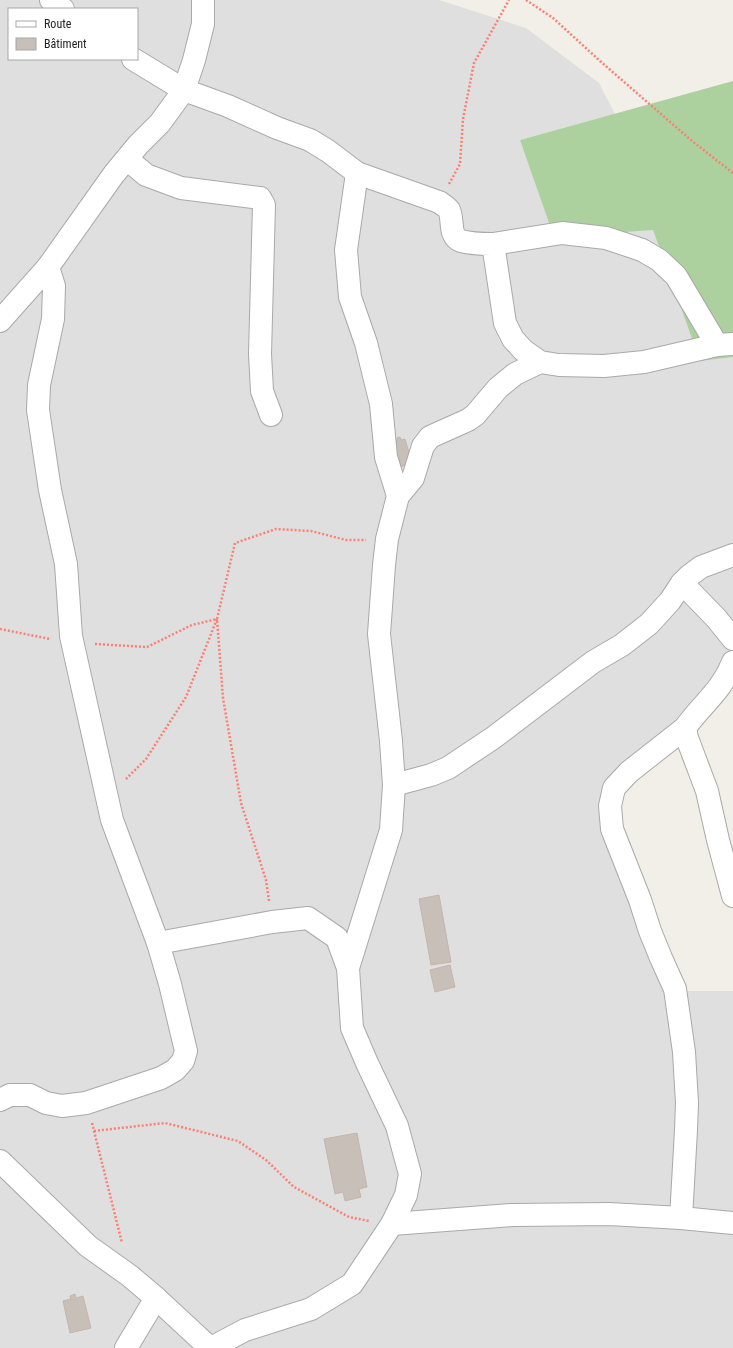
<svg xmlns="http://www.w3.org/2000/svg" width="733" height="1348" font-family="'Roboto Condensed',sans-serif">
	<style>
		.residential { fill: #e0dfdf; fill-rule: evenodd }
		.forest { fill: #add19e }
		.building { fill: #c7bfb8; stroke: #c4b6ab }
		.lines { fill: none; stroke-linecap: round; stroke-linejoin: round }
		.minor-casing { stroke: #a9a9a9; stroke-width: 24 }
		.path { stroke: #fa8072; stroke-width: 2.5; stroke-dasharray: 2 2; stroke-linecap: butt }
		.minor { stroke: #fff; stroke-width: 22 }
	</style>
	<rect width="100%" height="100%" fill="#f2efe9"/>
	<path class="residential" d="M0 0H439L526 28 599 83 615 114 520 140 653 230 700 361 733 357V671L604 802 686 991H733V1348H0ZM9 9H137V59H9Z"/>
	<polygon class="forest" points="733,81 733,357 700,361 653,230 554,237 520,140"/>
	<g class="building">
		<polygon points="400,437 401,440 405,439 412,463 400,467 393,442 397,441 397,438"/>
		<polygon points="439,895 451,962 431,965 419,899"/>
		<polygon points="450,965 455,987 435,992 430,970"/>
		<polygon points="357,1133 367,1187 359,1189 361,1197 345,1201 343,1192 335,1194 324,1139"/>
		<polygon points="75,1294 76,1298 83,1296 91,1328 70,1333 63,1301 71,1299 70,1296"/>
	</g>
	<g class="lines">
		<defs>
			<g id="minor">
				<polyline points="51,0 63,9"/>
				<path d="M133 59 184 90 228 106 277 128 310 140 328 151 357 173 439 202C442 204 447 207 449 210 454 220 448 236 461 241 471 244 483 244 493 244L505 323 513 339 523 350 540 362 559 365 604 366 644 362 717 345 733 344"/>
				<polyline points="127,159 146,175 181,188 260,198 264,205 260,354 262,391 271,415"/>
				<polyline points="493,244 562,233 606,238 642,250 659,260 676,276 717,345"/>
				<polyline points="0,321 48,267 114,174 138,145 160,123 184,90 194,60 203,24 203,0"/>
				<polyline points="398,496 413,478 423,446 430,437 468,420 475,415 498,388 515,374 540,362"/>
				<polyline points="682,583 716,618 733,639"/>
				<path d="M733 662C722 691 701 705 685 728L687 738 707 791 718 840 733 896"/>
				<polyline points="394,785 431,775 448,768 493,738 593,662 622,645 649,624 670,601 682,583 689,576 701,567 733,555"/>
				<polyline points="158,943 272,922 308,918 337,938 348,968 352,1028 367,1063 397,1126 410,1174 406,1195 392,1224 352,1284 311,1309 245,1330 211,1348"/>
				<polyline points="348,968 391,830 394,785 391,741 379,634 384,565 387,539 398,496 386,457 381,404 366,343 350,297 346,250 357,173"/>
				<polyline points="0,1100 10,1095 30,1095 46,1103 62,1106 86,1103 161,1078 175,1070 183,1061 186,1051 170,984 158,943 112,820 71,636 66,564 50,490 38,410 39,385 53,319 54,286 48,267"/>
				<polyline points="0,1161 88,1246 130,1276 156,1298 210,1348"/>
				<polyline points="681,1218 686,1130 687,1103 684,1052 675,989 661,958 650,931 640,900 612,829 610,806 614,788 629,772 685,728"/>
				<polyline points="392,1224 512,1215 609,1214 681,1218 733,1223"/>
				<polyline points="126,1348 156,1298"/>
			</g>
		</defs>
		<use href="#minor" class="minor-casing"/>
		<g class="path">
			<polyline points="526,0 553,18 600,61 692,141 733,173"/>
			<polyline points="449,184 460,164 463,119 474,63 509,0"/>
			<polyline points="0,629 50,639"/>
			<polyline points="95,644 147,647 192,625 217,619 186,697 146,759 126,779"/>
			<polyline points="269,901 266,880 241,803 223,698 217,619 235,543 276,529 311,531 346,540 366,540"/>
			<polyline points="92,1123 122,1243"/>
			<polyline points="94,1131 165,1123 238,1141 266,1160 294,1187 349,1217 369,1221"/>
		</g>
		<use href="#minor" class="minor"/>
	</g>
	<rect x="8" y="8" width="130" height="52" fill="#ffffff" stroke="#a7a7a7"/>
	<rect x="16" y="21" width="20" height="6" fill="#ffffff" stroke="#a7a7a7"/>
	<text x="44" y="28" font-size="12" fill="#222222">Route</text>
	<rect x="16" y="38" width="20" height="12" fill="#c7bfb8" stroke="#a7a7a7"/>
	<text x="44" y="48" font-size="12" fill="#222222">Bâtiment</text>
</svg>
